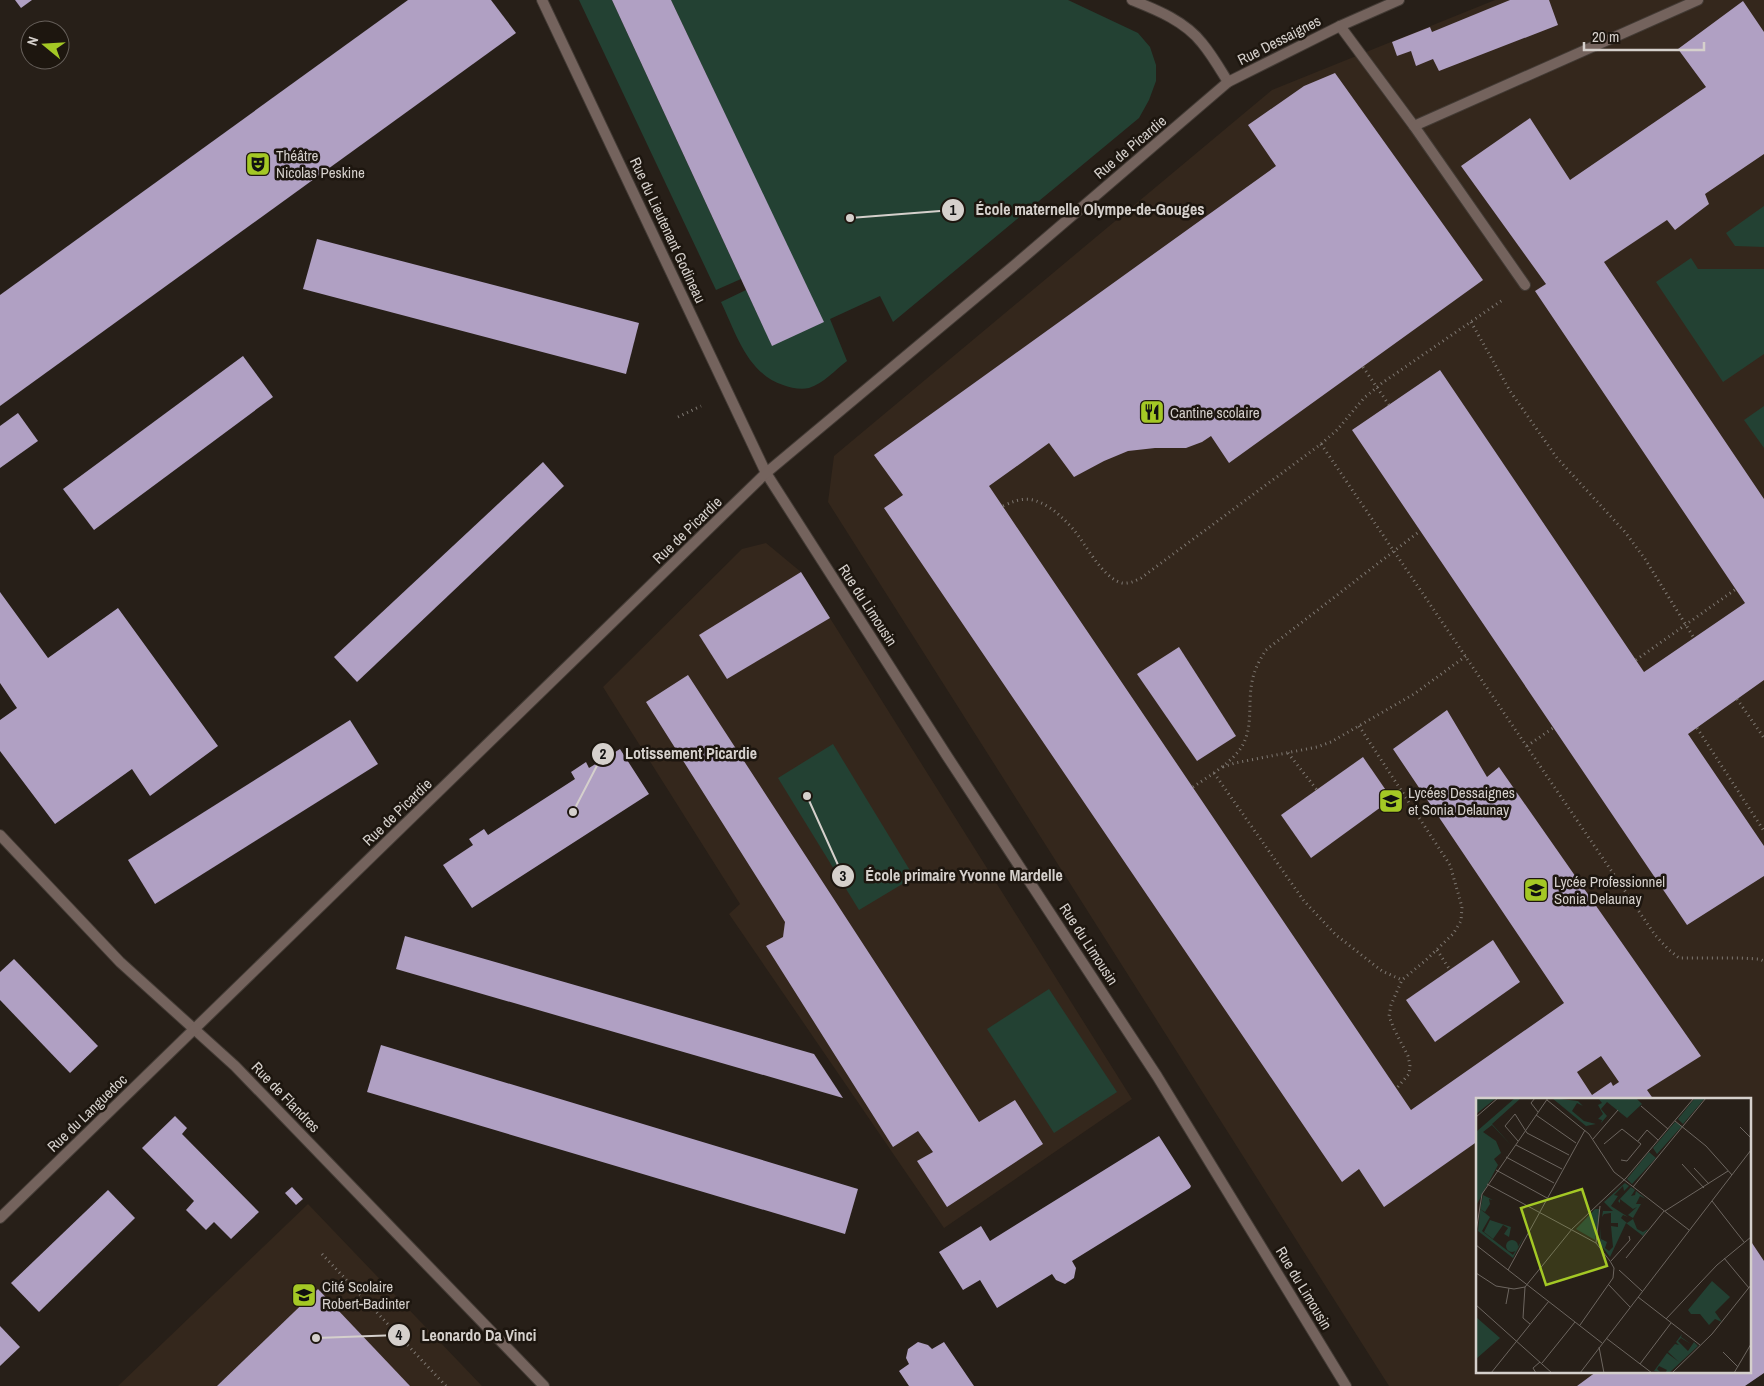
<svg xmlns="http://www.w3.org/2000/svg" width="1764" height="1386" font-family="'Archivo Narrow',sans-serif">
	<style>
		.built { fill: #34271c; fill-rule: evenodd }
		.green { fill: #234133 }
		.building { fill: #b0a0c3; fill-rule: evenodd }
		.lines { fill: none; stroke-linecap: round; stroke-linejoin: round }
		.service-casing { stroke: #433b35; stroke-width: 12 }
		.minor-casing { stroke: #433b35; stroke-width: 12 }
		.path { stroke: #7f7973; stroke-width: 3; stroke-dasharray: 1 4; stroke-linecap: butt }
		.service { stroke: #74635d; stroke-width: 10 }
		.minor { stroke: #74635d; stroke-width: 10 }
		.labels { text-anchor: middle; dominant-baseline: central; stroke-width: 5; stroke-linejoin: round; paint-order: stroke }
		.street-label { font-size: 15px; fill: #d5d0cc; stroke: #1d160f }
		.poi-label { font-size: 15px; fill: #d5d0cc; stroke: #1d160f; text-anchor: start }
		.inset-road { fill: none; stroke: #6d6660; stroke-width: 1 }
		.view { fill: #a4c825; fill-opacity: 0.15; stroke: #a4c825; stroke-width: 2.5 }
		.inset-edge { fill: none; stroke: #d5d0cc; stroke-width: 2.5 }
		.leader { fill: none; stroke: #d5d0cc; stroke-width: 2 }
		.callout-dot { fill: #d5d0cc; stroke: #1d160f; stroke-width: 2 }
		.mark-label { font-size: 15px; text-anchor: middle; font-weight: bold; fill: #111 }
		.callout-label { font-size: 16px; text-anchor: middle; font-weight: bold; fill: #d5d0cc; stroke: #1d160f; stroke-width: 5; stroke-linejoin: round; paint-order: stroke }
	</style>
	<rect width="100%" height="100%" fill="#271f18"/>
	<g class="built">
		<path d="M1495 0H1764V1373L1744 1386H1389L828 502 834 456 1272 90ZM1478 1100H1750V1372H1478Z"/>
		<polygon points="766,543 801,572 1132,1099 944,1228 729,914 740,904 603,687 742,549"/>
		<polygon points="308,1204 482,1386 118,1386"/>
	</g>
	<g class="green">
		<polygon points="579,0 612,0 741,279 716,290"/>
		<path d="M671 0H1068L1138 33 1150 47 1156 65V81L1149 100 1139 118 893 322 880 296 830 319 847 361C835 370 824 383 809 388 801 390 791 388 783 385 747 373 736 333 721 302L746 290 772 345 823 322Z"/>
		<polygon points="1764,206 1764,247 1735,246 1726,233"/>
		<polygon points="1691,258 1698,269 1764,269 1764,354 1723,382 1656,282"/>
		<polygon points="1764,406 1764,448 1744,420"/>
		<polygon points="833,744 914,877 859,910 778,778"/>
		<polygon points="1049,989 1117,1092 1054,1133 987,1029"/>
	</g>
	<g class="building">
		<polygon points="15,0 32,0 21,8"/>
		<polygon points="408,0 491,0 516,33 0,406 0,295"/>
		<polygon points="612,0 671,0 824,322 772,346"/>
		<polygon points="1510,0 1549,0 1558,25 1439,71 1433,59 1416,66 1411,51 1397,56 1392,42 1430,27 1432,32"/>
		<polygon points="1743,1 1764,32 1764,154 1705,194 1709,204 1675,230 1667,220 1604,262 1764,499 1764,680 1688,734 1764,846 1764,876 1687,925 1352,430 1440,370 1644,672 1745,603 1535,291 1546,284 1461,166 1530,118 1570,180 1706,87 1678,49"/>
		<path d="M1335 73 1483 280 1229 463 1211 436 1202 442 1186 448H1155L1128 451 1104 461 1074 477 1049 443 989 486 1411 1110 1564 1003 1393 749 1447 710 1487 777 1499 767 1701 1056 1647 1090 1654 1100H1478V1141L1384 1207 1359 1169 1342 1182 884 508 903 495 874 455 1276 166 1248 125 1304 86ZM1601 1056 1619 1082 1613 1086 1611 1082 1592 1095 1577 1072Z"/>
		<polygon points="317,239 639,323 626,374 303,289"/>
		<polygon points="243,356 273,397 94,530 63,489"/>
		<polygon points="18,413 38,441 0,468 0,426"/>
		<polygon points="543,462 564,486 357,682 334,657"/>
		<polygon points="801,572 830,618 727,679 699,635"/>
		<polygon points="0,592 48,658 118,608 218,746 150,796 132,769 55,824 0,751 0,720 17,708 0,683"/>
		<polygon points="1179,647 1236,736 1197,761 1137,674"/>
		<polygon points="688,675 979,1122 1015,1100 1043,1144 947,1207 917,1161 933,1152 918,1131 893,1147 766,946 783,937 785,922 646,702"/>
		<polygon points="350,720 378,764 155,904 128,860"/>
		<polygon points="620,749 649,794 472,908 443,865 473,845 469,839 484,829 488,835 575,779 571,772 586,762 589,768"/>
		<polygon points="1363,757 1392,799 1311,858 1281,815"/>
		<polygon points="405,936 814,1054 843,1098 396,969"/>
		<polygon points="1493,940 1520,982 1435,1042 1406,1000"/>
		<polygon points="14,959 98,1046 70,1073 0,1000 0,972"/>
		<polygon points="381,1045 858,1189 845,1234 367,1092"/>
		<polygon points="175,1116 187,1128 182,1134 259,1212 231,1239 214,1222 206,1230 186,1210 194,1201 142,1148"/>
		<polygon points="1159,1136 1191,1186 1190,1188 1072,1261 1076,1268 1074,1278 1065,1284 1056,1280 1052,1274 997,1308 980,1280 963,1290 939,1252 981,1226 990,1241"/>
		<polygon points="292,1187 303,1199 296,1205 285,1193"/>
		<polygon points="108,1190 135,1218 39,1312 11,1283"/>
		<polygon points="1750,1240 1764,1261 1764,1373 1745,1386 1577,1386 1596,1372 1750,1372"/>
		<polygon points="318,1289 410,1386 217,1386"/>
		<polygon points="0,1326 20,1347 0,1366"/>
		<polygon points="918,1342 928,1345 932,1349 944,1342 974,1386 909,1386 899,1371 909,1364 906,1358 908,1349"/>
	</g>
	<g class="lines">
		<defs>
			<g id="service">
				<polyline points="1340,26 1414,126 1525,285"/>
				<polyline points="1414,126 1698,0"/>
			</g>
			<g id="minor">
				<polyline points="542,0 766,473 947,756 1157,1076 1346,1386"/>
				<path d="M1132 0C1157 10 1185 21 1202 43 1212 55 1220 69 1228 82"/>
				<polyline points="0,835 120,962 235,1066 544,1386"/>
				<polyline points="0,1218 766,473 1017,263 1228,82 1340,26 1399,0"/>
			</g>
		</defs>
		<use href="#service" class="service-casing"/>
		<use href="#minor" class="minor-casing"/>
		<g class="path">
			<polyline points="1471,322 1510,391 1557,458 1625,532 1645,559 1694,638"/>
			<polyline points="1363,367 1389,405"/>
			<polyline points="678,417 701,406"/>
			<polyline points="1321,444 1655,935 1668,949 1679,958 1740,958 1759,959 1764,961"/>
			<path d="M1003 506C1020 498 1030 496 1047 506 1057 512 1065 520 1073 529 1086 544 1102 578 1122 583 1129 584 1135 581 1141 578L1321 444 1337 430 1364 398 1382 383 1504 299"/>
			<polyline points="1636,660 1736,589"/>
			<polyline points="1737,699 1764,738"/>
			<polyline points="1359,726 1450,865 1462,907 1461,921 1453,934 1426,960 1402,980 1391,1005 1389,1016 1394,1029 1408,1056 1410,1065 1409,1074 1396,1089"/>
			<polyline points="1697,728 1764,831"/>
			<polyline points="1527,746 1553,728"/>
			<polyline points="1288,753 1317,790"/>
			<polyline points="1223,767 1235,763 1317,747 1331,742 1414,694 1466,656"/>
			<polyline points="1214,773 1304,901 1336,935 1382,971 1402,980"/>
			<path d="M1193 787C1208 777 1226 766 1238 752 1255 731 1247 706 1252 682 1254 670 1260 659 1266 650L1420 531"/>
			<polyline points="1437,950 1450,970"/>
			<polyline points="322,1254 446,1386"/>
		</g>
		<use href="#service" class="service"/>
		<use href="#minor" class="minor"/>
	</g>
	<defs>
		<symbol id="theatre-square" viewBox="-11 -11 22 22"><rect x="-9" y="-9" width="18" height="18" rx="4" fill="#a4c825" stroke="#1d160f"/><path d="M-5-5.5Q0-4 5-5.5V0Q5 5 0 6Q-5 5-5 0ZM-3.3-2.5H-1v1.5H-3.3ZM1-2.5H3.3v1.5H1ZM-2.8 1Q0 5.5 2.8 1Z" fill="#111"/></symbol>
		<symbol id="restaurant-square" viewBox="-11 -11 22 22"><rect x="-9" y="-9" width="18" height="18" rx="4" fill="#a4c825" stroke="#1d160f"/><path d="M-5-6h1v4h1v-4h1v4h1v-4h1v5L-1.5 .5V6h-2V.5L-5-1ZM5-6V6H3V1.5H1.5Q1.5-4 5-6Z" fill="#111"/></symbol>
		<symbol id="school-square" viewBox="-11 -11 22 22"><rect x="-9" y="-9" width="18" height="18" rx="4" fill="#a4c825" stroke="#1d160f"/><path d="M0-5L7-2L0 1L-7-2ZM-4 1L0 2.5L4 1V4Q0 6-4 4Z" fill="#111"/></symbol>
	</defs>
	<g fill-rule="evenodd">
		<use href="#theatre-square" x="244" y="150" width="28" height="28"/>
		<use href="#restaurant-square" x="1138" y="398" width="28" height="28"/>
		<use href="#school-square" x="1377" y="787" width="28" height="28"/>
		<use href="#school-square" x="1522" y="876" width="28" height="28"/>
		<use href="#school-square" x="290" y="1281" width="28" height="28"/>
	</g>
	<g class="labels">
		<g class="street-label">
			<text transform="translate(1279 40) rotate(-27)">Rue Dessaignes</text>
			<text transform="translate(1130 147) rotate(-40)">Rue de Picardie</text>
			<text transform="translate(668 230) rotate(65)">Rue du Lieutenant Godineau</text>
			<text transform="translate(687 530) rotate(-44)">Rue de Picardie</text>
			<text transform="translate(868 605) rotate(57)">Rue du Limousin</text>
			<text transform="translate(397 812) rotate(-44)">Rue de Picardie</text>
			<text transform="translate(1089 944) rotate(57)">Rue du Limousin</text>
			<text transform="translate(286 1097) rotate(46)">Rue de Flandres</text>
			<text transform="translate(87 1113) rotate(-44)">Rue du Languedoc</text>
			<text transform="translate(1304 1288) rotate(59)">Rue du Limousin</text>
		</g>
		<g class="poi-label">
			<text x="276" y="155">Théâtre<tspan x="276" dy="17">Nicolas Peskine</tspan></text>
			<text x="1170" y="412">Cantine scolaire</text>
			<text x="1408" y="792">Lycées Dessaignes<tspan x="1408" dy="17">et Sonia Delaunay</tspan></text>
			<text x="1554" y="881">Lycée Professionnel<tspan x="1554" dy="17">Sonia Delaunay</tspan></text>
			<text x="322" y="1286">Cité Scolaire<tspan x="322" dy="17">Robert-Badinter</tspan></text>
		</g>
	</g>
	<g transform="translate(1476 1098)">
		<rect width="275" height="275" fill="#271f18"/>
		<path d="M0 0H18L19 1 0 16ZM39 0H45L16 26 35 47 16 27 7 34 20 43 25 55 18 61 22 67 1 106 0 34ZM76 0 102 3 107 8 101 5 96 13 108 23 120 26 110 28ZM122 0H160L166 6 151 20 131 4 125 11 131 18 125 25 126 22 122 21 127 16 122 7 126 5ZM219 0H229L207 26 202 21ZM199 24 206 28 181 56 177 50ZM173 54 180 60 156 86 151 81ZM149 85 153 88 148 93 147 88 138 97 142 98 135 108 152 119 147 117 145 120 151 125 157 121 161 131 167 134 172 131 167 138 150 125 134 159 124 146 125 129V141L131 144 129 150 133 153 137 149 135 128 142 129V125H135V115L128 116 126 119 127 113H137L128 104ZM155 89 159 92 155 98 159 97 160 93 170 101 164 98 160 106H165L157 120 152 117 161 109 157 111 144 101V105L142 103ZM7 97 17 102 13 101 14 106 9 114 4 111 14 119 6 133 37 157 49 137 37 160 2 133 4 113ZM119 111H123V117L121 112 123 118 119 142 100 131ZM14 122 35 129 33 139 28 136 32 130 27 127 17 141 8 134ZM30 148a6 6 0 1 1 12 0a6 6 0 1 1-12 0ZM236 183 254 199 239 214 246 224 239 221 233 227 224 216H215L212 212ZM0 219 24 240 0 261ZM206 236 205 239 215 246 205 240 202 243 212 253 218 244 222 248 193 275H189L191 272 183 268 181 271 184 274 178 273 191 255 203 264 192 254 199 246 203 247 200 244Z" fill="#234133"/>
		<path class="inset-road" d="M59 0 55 5 62 14M71 2 113 36 138 74 213 132M165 8 192 31M60 17 100 45M0 19 22 0M199 23 230 48 256 77M264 29 275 40M117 41 142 12M42 43 29 28 39 16 51 35 93 57M162 43 171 32 182 42M128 46 146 31 165 46 151 63 145 62M40 47 86 71M30 59 78 85M206 66 228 90M218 70 233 86M20 72 71 100M275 85V107M11 86 120 145 134 163 138 170 137 180 104 227M157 89 230 0M236 103 268 144M189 113 252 73M0 134 6 96 72 0M120 145 124 108M0 147 126 245M150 160 188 113M248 160 273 190M135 163 154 142 153 138M32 172 109 32M143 172 166 193M0 175 20 188 38 191 49 189M132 186 154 209M49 189 96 131 150 80 218 0M49 189 47 220 54 226M162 199 224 247M30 206 33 190M0 207 76 275M190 221 241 167 275 139M130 240 176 275M123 249 128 275M247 254 262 269M66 265 99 224M164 266 195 225M15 275 73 203M60 275 57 270 64 264M104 275 275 52M196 275 236 236 275 187M258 275 275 246"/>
		<path class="view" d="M106 91 131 168 70 187 45 110Z"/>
		<rect width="275" height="275" class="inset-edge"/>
	</g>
	<path class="leader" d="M850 218L953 210M573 812L603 754M807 796L843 876M316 1338L399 1335"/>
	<g class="callout-dot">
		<circle cx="850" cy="218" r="5"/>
		<circle cx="573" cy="812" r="5"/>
		<circle cx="807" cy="796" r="5"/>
		<circle cx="316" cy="1338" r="5"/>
		<circle cx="953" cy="210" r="12"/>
		<circle cx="603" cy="754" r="12"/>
		<circle cx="843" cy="876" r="12"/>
		<circle cx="399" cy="1335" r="12"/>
	</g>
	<g class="mark-label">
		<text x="953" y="215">1</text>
		<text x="603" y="759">2</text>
		<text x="843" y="881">3</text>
		<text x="399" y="1340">4</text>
	</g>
	<g class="callout-label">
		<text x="1090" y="215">École maternelle Olympe-de-Gouges</text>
		<text x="691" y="759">Lotissement Picardie</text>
		<text x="964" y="881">École primaire Yvonne Mardelle</text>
		<text x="479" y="1341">Leonardo Da Vinci</text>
	</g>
	<g transform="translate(45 45) rotate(288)"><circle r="24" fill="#1d160f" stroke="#67605b"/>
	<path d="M0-4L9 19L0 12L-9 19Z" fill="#a4c825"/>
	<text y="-8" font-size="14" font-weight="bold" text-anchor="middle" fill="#d5d0cc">N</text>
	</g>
	<path d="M1584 42v8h120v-8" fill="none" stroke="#d5d0cc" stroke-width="2.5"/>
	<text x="1592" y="42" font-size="15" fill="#d5d0cc" stroke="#1d160f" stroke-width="4" paint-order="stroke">20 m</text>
</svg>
